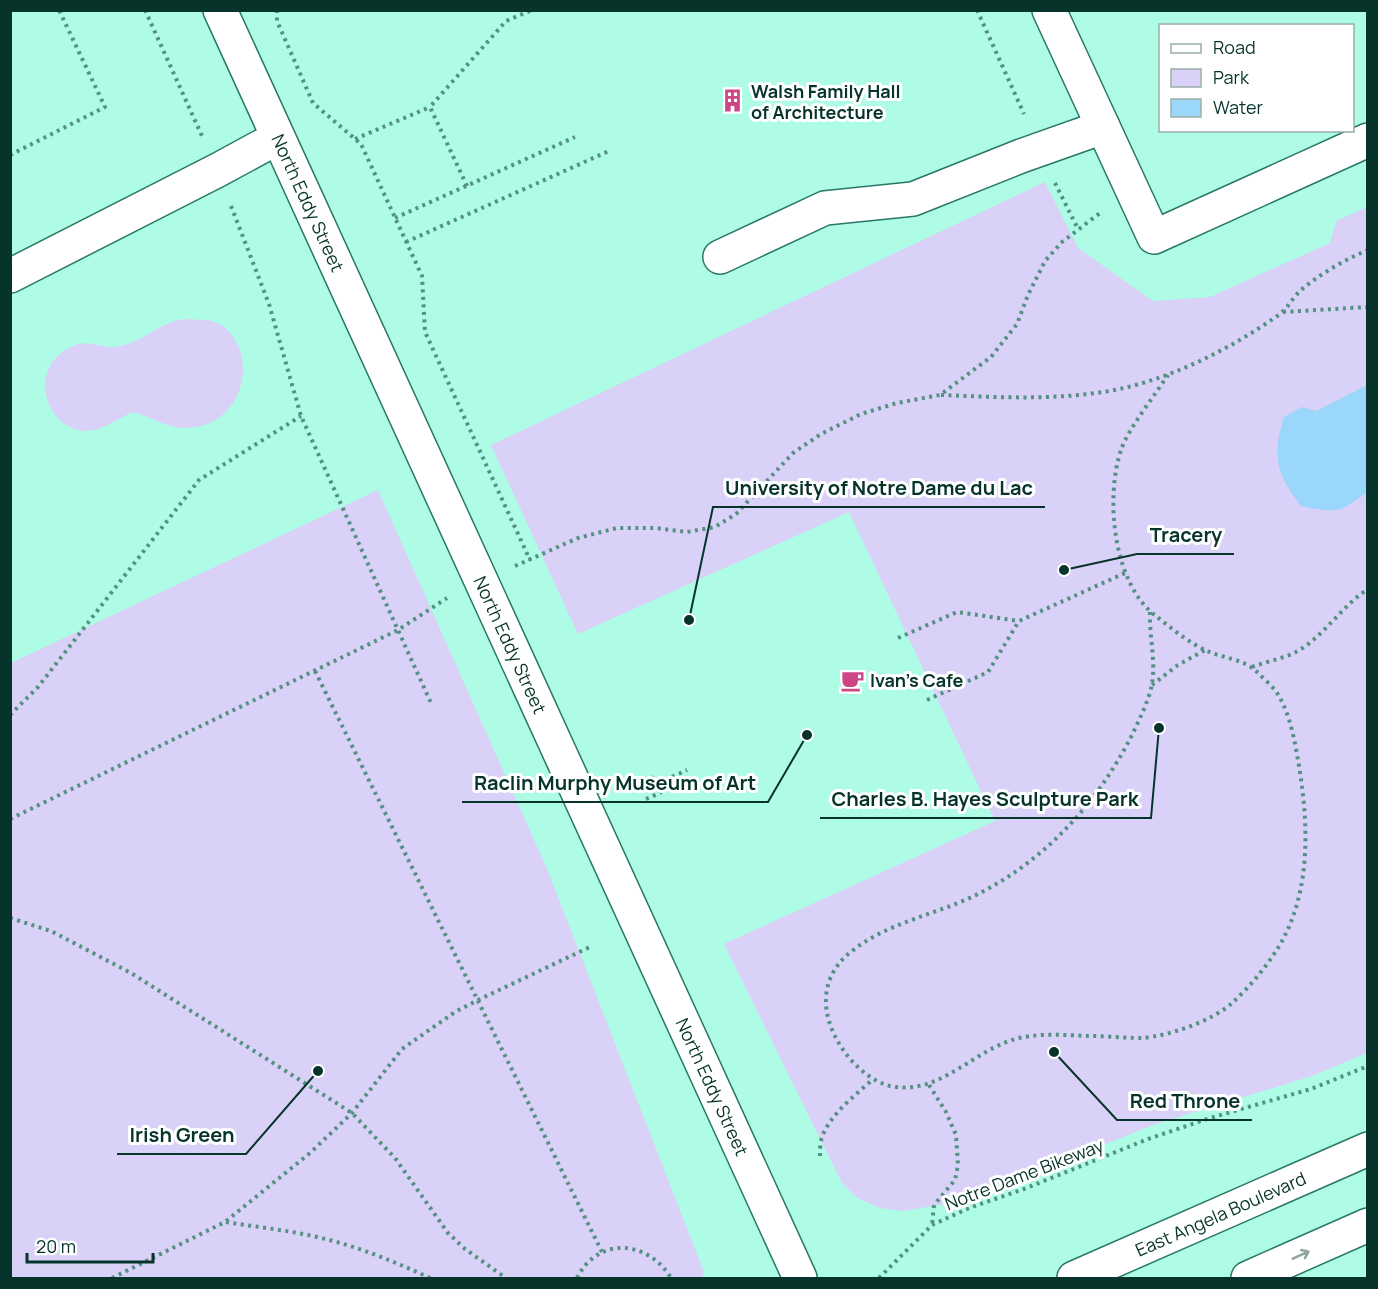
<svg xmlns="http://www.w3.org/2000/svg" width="1378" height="1289" font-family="Manrope,sans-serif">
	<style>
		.green { fill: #d9d1f7 }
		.water { fill: #9ad7fb }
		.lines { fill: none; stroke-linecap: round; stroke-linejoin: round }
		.minor-casing { stroke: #297766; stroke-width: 36 }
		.major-casing { stroke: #297766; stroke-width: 36 }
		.path { stroke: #549182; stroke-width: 4; stroke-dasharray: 3 4.5; stroke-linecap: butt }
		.minor { stroke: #fff; stroke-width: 33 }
		.major { stroke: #fff; stroke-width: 33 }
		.oneway { stroke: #8fa49f }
		.labels { text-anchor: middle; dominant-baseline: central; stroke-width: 6; stroke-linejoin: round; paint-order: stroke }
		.poi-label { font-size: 18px; font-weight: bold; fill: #06342a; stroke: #fff; text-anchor: start }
		.street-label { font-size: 18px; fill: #06342a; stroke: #fff }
		.leader { fill: none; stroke: #06342a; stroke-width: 2 }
		.callout-dot { fill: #06342a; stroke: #fff; stroke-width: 2 }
		.callout-label { font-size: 20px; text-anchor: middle; font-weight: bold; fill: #06342a; stroke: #fff; stroke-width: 6; stroke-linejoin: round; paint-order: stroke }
	</style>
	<rect width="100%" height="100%" fill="#aefbe6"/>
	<g class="green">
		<polygon points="1045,182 1078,248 1153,301 1210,297 1330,243 1336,221 1367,207 1367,1053 1312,1076 1153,1125 1027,1176 951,1203 903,1211 880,1208 857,1198 842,1183 724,944 995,821 849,512 578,634 491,445"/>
		<path d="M183 319C195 320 212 318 223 326 230 331 236 340 239 348 253 387 228 428 185 428 166 428 150 416 132 412 118 419 102 431 85 431 49 429 31 379 59 355 87 332 95 351 120 346 144 342 158 323 183 319Z"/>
		<polygon points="378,490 547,869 704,1272 702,1278 11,1278 11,663"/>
	</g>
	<path class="water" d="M1367 385V492C1338 514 1336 513 1301 506 1276 474 1272 456 1284 417L1302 407 1316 411Z"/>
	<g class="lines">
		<defs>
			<g id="minor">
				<path id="s1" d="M220 10 800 1278"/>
				<polyline points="1049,10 1154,237 1368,140"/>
				<polyline points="720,257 825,208 913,199 1021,156 1103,127"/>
				<polyline points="10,276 218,170 277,138"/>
			</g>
			<g id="major">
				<path id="s2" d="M1074 1278 1368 1149"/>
				<polyline points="1248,1278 1368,1225"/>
			</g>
		</defs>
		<use href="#minor" class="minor-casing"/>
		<use href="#major" class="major-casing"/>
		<g class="path">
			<polyline points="145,10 202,136"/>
			<polyline points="277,10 277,21 313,103 361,144 422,276 425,332 530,560"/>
			<polyline points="977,10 1024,114"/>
			<polyline points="355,139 430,107"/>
			<polyline points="10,155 105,107 59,10"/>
			<polyline points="1055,183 1078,229"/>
			<polyline points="467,186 430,107 506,21 532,10"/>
			<polyline points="231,206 269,304 301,416 431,703"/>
			<polyline points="395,218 575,137"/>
			<polyline points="406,242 609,151"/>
			<polyline points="1283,312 1368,307"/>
			<path d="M941 395C993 397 1045 400 1096 393 1160 385 1228 351 1280 314 1288 308 1293 297 1301 290 1320 274 1344 260 1368 250"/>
			<polyline points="515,566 578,538 617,528 655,528 687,532 715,527 736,514 793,453 821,434 861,414 897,403 940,395 991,357 1017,324 1028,295 1045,261 1062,242 1100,213"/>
			<path d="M1150 612C1149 636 1156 660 1152 684 1149 700 1140 718 1133 733 1098 803 1044 862 974 896 934 915 887 923 852 951 813 981 822 1026 851 1060 863 1073 878 1085 896 1087 940 1092 970 1055 1009 1041 1034 1032 1063 1035 1089 1036 1106 1036 1124 1038 1142 1038 1169 1036 1212 1021 1232 1003 1249 988 1266 967 1278 948 1311 894 1309 827 1299 766 1295 743 1291 718 1280 698 1275 688 1264 679 1256 671 1243 659 1223 658 1207 651 1189 643 1171 628 1156 616 1113 584 1105 498 1121 450 1128 429 1155 395 1168 375"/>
			<polyline points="898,638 957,612 1019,621"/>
			<path d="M1252 667C1265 662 1280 659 1292 654 1321 641 1340 607 1368 589"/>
			<polyline points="315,671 602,1252"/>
			<polyline points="1152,685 1178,665 1205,650"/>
			<polyline points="927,700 988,672 1019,621 1125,573"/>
			<polyline points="10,715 38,687 199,480 301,416"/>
			<polyline points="637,782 650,777 663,781 687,770"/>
			<polyline points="646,799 660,793 663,781"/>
			<polyline points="10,819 398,630 447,598"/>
			<polyline points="10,918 51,931 131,973 352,1113 395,1158 448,1233 465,1249 506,1278"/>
			<polyline points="929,1085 946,1112 956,1135 958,1165 955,1180 934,1205 932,1225"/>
			<path d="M820 1156C820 1150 820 1143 822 1137 831 1113 855 1096 873 1079"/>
			<path d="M226 1222C256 1227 287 1230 317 1237 357 1246 393 1261 430 1278"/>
			<polyline points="112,1278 225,1222 310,1153 352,1113 402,1049 455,1012 478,1000 590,947"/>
			<path d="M577 1278C598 1236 648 1240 671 1278"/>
			<polyline points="879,1278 932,1225 969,1208 1024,1189 1148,1139 1210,1118 1311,1089 1368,1066"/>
		</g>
		<use href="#minor" class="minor"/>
		<use href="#major" class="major"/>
	</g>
	<defs><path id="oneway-shaft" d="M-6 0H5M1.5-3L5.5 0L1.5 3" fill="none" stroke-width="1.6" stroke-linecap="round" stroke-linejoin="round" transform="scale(1.5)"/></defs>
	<use class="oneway" href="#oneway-shaft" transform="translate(1301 1255) rotate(-24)"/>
	<defs>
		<symbol id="building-bare" viewBox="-9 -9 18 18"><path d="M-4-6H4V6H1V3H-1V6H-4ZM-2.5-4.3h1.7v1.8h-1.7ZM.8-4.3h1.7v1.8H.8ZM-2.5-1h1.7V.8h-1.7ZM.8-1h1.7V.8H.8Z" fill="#cd4685" stroke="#fff" stroke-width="2.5" paint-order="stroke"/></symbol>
		<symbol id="cafe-bare" viewBox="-9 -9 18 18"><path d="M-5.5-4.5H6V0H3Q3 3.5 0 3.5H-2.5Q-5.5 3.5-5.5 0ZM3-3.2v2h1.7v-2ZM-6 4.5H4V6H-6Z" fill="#cd4685" stroke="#fff" stroke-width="2.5" paint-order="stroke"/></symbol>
	</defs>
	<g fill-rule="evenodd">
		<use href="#building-bare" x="716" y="84" width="33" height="33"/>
		<use href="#cafe-bare" x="836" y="664" width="33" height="33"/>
	</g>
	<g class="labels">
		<g class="poi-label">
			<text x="751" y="91">Walsh Family Hall<tspan x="751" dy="21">of Architecture</tspan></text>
			<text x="870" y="680">Ivan's Cafe</text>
		</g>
		<g class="street-label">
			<text stroke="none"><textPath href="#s1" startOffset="212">North Eddy Street</textPath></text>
			<text stroke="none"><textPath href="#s1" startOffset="698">North Eddy Street</textPath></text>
			<text stroke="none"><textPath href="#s1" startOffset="1184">North Eddy Street</textPath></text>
			<text transform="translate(1024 1174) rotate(-21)">Notre Dame Bikeway</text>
			<text stroke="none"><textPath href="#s2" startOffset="160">East Angela Boulevard</textPath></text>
		</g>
	</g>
	<path class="leader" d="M689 620L713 507H1045M1064 570L1137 554H1234M807 735L768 802H462M1159 728L1151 818H820M1054 1052L1117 1120H1252M318 1071L246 1154H117"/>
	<g class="callout-dot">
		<circle cx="689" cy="620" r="6"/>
		<circle cx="1064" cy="570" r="6"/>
		<circle cx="807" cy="735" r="6"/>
		<circle cx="1159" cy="728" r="6"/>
		<circle cx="1054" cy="1052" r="6"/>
		<circle cx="318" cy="1071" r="6"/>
	</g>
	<g class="callout-label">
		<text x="879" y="495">University of Notre Dame du Lac</text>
		<text x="1186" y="542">Tracery</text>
		<text x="615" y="790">Raclin Murphy Museum of Art</text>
		<text x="985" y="806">Charles B. Hayes Sculpture Park</text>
		<text x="1185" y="1108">Red Throne</text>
		<text x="182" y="1142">Irish Green</text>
	</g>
	<rect width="1378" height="1289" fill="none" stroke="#06342a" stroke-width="24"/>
	<rect x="1159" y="24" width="195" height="108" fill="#ffffff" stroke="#9baeaa" stroke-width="1.5"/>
	<rect x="1171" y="44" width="30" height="9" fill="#ffffff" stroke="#9baeaa" stroke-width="1.5"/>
	<text x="1213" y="54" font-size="18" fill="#06342a">Road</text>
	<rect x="1171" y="69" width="30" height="18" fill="#d9d1f7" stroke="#9baeaa" stroke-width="1.5"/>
	<text x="1213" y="84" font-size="18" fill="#06342a">Park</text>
	<rect x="1171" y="99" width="30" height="18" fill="#9ad7fb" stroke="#9baeaa" stroke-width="1.5"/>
	<text x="1213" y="114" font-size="18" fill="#06342a">Water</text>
	<path d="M27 1253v9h126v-9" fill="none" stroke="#06342a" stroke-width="3"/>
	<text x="36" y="1253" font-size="18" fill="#06342a" stroke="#ffffff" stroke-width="4.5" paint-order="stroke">20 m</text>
</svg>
